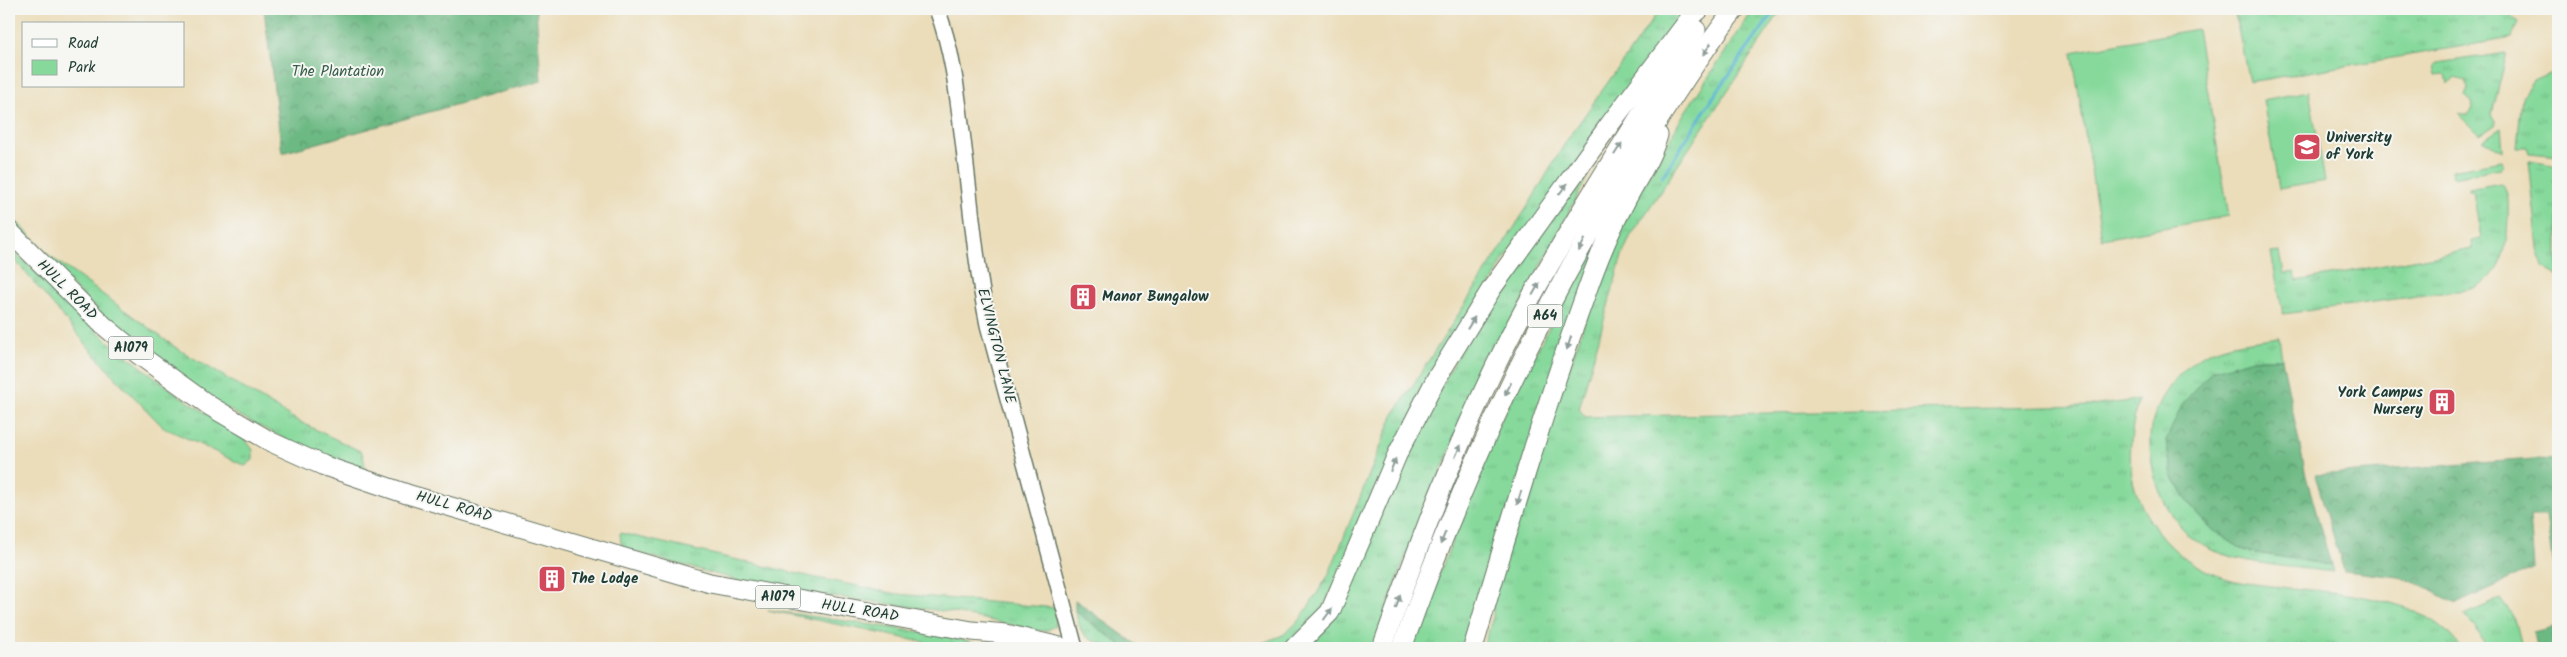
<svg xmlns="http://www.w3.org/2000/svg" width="2567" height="657" font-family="Kalam,sans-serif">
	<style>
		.grass { fill: url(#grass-tufts); stroke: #528b68 }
		.forest { fill: url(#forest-crowns); stroke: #467b5c }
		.green { fill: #86d99b; stroke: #528b68 }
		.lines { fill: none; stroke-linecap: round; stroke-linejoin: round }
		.stream { stroke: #58b3d6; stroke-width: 3 }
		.secondary-casing { stroke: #667563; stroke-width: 18 }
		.highway-casing { stroke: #667563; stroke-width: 21 }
		.secondary { stroke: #fff; stroke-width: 15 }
		.highway { stroke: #fff; stroke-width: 19 }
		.oneway { fill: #8f9e9a }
		.labels { text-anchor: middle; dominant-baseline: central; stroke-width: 4; stroke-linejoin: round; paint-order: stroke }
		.shield { fill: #f6f6f2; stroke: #60746d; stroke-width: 1 }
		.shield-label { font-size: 14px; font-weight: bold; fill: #1f3d34 }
		.park-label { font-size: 15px; fill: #345c49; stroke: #f6f6f2 }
		.poi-label { font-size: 15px; font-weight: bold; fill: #1f3d34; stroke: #f6f6f2; text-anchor: start }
		.street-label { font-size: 15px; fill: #1f3d34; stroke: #f6f6f2 }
	</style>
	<defs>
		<pattern id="grass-tufts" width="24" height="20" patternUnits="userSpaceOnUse" patternTransform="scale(1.25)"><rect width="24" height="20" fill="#86d99b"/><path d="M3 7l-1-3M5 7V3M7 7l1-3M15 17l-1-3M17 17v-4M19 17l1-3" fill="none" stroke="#73bb86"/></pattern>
		<pattern id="forest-crowns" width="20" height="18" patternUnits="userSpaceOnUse" patternTransform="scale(1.25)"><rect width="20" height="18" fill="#6cb983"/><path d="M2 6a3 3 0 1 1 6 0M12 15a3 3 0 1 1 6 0" fill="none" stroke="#58986c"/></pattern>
	</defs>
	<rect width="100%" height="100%" fill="#f6f6f2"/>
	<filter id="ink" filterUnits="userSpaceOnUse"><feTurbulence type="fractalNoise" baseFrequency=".02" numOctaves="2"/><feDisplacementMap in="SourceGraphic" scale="10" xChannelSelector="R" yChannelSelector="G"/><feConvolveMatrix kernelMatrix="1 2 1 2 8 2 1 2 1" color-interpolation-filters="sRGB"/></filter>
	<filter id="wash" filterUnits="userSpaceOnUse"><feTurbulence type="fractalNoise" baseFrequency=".0096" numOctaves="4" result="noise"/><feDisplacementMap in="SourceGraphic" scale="20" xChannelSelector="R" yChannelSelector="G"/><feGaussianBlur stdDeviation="1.12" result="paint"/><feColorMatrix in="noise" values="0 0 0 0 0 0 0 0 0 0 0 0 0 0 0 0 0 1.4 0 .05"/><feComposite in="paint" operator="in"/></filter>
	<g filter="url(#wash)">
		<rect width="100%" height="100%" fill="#ebddba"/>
		<g class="grass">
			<polygon points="1660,9 1692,9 1503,261 1321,611 1303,632 1282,648 1249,648 1283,635 1300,620 1328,576 1393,416 1528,206 1567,140"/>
			<path d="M1754 9H1782L1630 237 1622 256 1579 409 1585 417 2091 406 2138 400C2127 449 2124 486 2156 529 2175 556 2208 576 2241 582 2305 594 2422 586 2460 648H1483L1493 617V591L1606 260 1637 197 1685 112Z"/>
			<polygon points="2234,9 2509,9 2508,12 2518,22 2512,38 2249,82"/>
			<polygon points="2507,53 2492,114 2496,121 2495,125 2480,135 2458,113 2468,115 2473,108 2472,102 2465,96 2468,89 2465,80 2455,77 2448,85 2446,75 2435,76 2433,66 2437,63"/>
			<polygon points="2558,70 2558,156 2529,153 2527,147 2517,147 2522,97 2533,81"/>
			<polygon points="2529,161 2558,166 2558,278 2543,266 2538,248"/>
			<path d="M1584 168 1590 172C1523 300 1453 430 1402 566 1392 593 1383 621 1374 648H1305L1317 639 1334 618 1413 439 1468 337Z"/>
			<path d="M2501 183C2510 193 2508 205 2508 217 2507 247 2503 278 2471 289L2283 314 2271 253 2280 252 2284 274 2294 272 2297 281 2473 249 2472 241 2481 239 2473 191H2468V189Z"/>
			<polygon points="1619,194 1464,648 1410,648 1498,425"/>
			<path d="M9 214 50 256 175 347 298 421 362 452 367 475C303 448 239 420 182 380 118 336 64 277 9 223Z"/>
			<polygon points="9,247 109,342 177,394 245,439 253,450 253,460 245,466 163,427 107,369 9,253"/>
			<path d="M2279 337 2282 359H2253L2166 440 2172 476 2192 508 2214 531 2245 551 2331 565 2333 572C2296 567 2230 564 2200 543 2166 521 2149 477 2150 437 2151 406 2178 369 2205 354 2227 342 2254 341 2279 337Z"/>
			<polygon points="620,533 812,577 897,594 1057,608 1055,626 1048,630 1040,631 950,612 762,587 624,549 621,543"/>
			<polygon points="2501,599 2515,619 2522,648 2487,648 2476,628 2464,615"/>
			<polygon points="768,610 942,635 992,648 952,648"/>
			<path d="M1075 611 1125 648C1113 648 1088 643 1081 630 1079 625 1077 617 1075 611Z"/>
		</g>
		<g class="forest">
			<polygon points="264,9 536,9 541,81 282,153"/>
			<polygon points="2253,359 2282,359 2306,476 2331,565 2245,551 2214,531 2192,508 2172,476 2166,440 2183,403 2212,371"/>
			<polygon points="2534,459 2558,460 2558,564 2553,566 2546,516 2530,516 2534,568 2456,604 2424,586 2399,577 2344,571 2315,475"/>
			<polygon points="1075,600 1141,648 1125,648 1075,611"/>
			<polygon points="2558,626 2558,648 2536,648 2533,632"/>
		</g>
		<g class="green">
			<polygon points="2197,29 2229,216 2102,239 2072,52"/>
			<polygon points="2309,91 2325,181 2279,189 2263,100"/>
			<polygon points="2501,128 2503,151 2483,140"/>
			<polygon points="2501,161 2503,165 2501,168 2453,177 2452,170"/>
		</g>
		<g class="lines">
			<polyline class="stream" points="1662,177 1714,96 1776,9"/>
		</g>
	</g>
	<g filter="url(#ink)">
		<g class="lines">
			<defs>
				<path id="secondary" d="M937 9C952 49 957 90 962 132 970 196 975 261 988 325L1075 648"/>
				<g id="highway">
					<polyline points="9,231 103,325 138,354 210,406 271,442 322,465 407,494 710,583 972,631 1006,634 1064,648"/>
					<polyline points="1294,648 1330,612 1397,455 1436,379 1492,288 1610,124 1691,17 1700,9"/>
					<path d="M1382 648C1422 534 1466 418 1524 310 1577 214 1635 122 1696 30"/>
					<path d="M1402 648C1466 467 1547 292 1652 130 1678 89 1705 47 1735 9"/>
					<path d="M1473 648C1508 530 1543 412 1585 296 1596 264 1609 232 1625 202 1637 179 1651 159 1658 135"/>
				</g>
			</defs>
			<use href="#secondary" class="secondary-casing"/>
			<use href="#highway" class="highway-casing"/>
			<use href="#secondary" class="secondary"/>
			<use href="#highway" class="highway"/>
		</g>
		<defs><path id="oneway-solid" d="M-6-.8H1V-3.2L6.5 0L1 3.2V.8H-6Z" transform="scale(1.25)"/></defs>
		<g class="oneway">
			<use href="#oneway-solid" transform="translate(1707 49) rotate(125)"/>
			<use href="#oneway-solid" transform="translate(1618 149) rotate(-57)"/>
			<use href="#oneway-solid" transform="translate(1563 189) rotate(-54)"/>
			<use href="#oneway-solid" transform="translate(1582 245) rotate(118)"/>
			<use href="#oneway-solid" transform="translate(1536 289) rotate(-60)"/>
			<use href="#oneway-solid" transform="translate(1471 323) rotate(-58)"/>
			<use href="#oneway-solid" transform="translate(1569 343) rotate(108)"/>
			<use href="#oneway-solid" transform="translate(1508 389) rotate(116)"/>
			<use href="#oneway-solid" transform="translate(1458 451) rotate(-66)"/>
			<use href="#oneway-solid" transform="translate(1393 465) rotate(-68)"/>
			<use href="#oneway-solid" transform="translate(1519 498) rotate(108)"/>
			<use href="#oneway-solid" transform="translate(1443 538) rotate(112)"/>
			<use href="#oneway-solid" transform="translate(1398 602) rotate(-71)"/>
			<use href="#oneway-solid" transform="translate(1328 614) rotate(-54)"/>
		</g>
	</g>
	<defs>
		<symbol id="university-square" viewBox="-11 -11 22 22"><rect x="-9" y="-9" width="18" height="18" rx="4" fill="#d1495b" stroke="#f6f6f2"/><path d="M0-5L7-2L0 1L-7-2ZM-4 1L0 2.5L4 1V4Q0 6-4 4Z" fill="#fff"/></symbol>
		<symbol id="building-square" viewBox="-11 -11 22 22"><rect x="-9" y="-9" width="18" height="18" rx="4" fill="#d1495b" stroke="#f6f6f2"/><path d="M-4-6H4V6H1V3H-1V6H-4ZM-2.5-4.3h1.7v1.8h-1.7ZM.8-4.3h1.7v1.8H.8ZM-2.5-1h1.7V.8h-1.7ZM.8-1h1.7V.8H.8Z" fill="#fff"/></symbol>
	</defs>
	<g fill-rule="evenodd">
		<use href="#university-square" x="2291" y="131" width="32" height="32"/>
		<use href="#building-square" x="1067" y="281" width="32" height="32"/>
		<use href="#building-square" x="2426" y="386" width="32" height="32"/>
		<use href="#building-square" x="536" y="563" width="32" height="32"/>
	</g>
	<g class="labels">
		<g class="shield">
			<rect x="1527.5" y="304.5" width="35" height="23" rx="4"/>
			<rect x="108.5" y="336.5" width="45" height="23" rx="4"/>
			<rect x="755.5" y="585.5" width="45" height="23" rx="4"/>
		</g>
		<g class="shield-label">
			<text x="1545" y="316">A64</text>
			<text x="131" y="348">A1079</text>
			<text x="778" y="597">A1079</text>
		</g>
		<g class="park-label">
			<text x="338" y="72">The Plantation</text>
		</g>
		<g class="poi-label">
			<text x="2326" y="138">University<tspan x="2326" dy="17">of York</tspan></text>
			<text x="1102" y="297">Manor Bungalow</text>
			<text x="2423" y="393" text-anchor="end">York Campus<tspan x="2423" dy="17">Nursery</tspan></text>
			<text x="571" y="579">The Lodge</text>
		</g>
		<g class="street-label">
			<text transform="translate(67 290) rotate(45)">HULL ROAD</text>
			<text transform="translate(996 346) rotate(76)">ELVINGTON LANE</text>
			<text transform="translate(454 507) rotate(16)">HULL ROAD</text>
			<text transform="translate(860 611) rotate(9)">HULL ROAD</text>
		</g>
	</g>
	<rect width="2567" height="657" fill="none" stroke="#f6f6f2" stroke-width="30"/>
	<rect x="22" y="22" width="162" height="65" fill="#f6f6f2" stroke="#a0aca6"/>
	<rect x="32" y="39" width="25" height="8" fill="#ffffff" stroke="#a0aca6"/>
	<text x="68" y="48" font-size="15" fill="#1f3d34">Road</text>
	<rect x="32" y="60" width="25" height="15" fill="#86d99b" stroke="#a0aca6"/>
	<text x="68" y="72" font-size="15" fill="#1f3d34">Park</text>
</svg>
